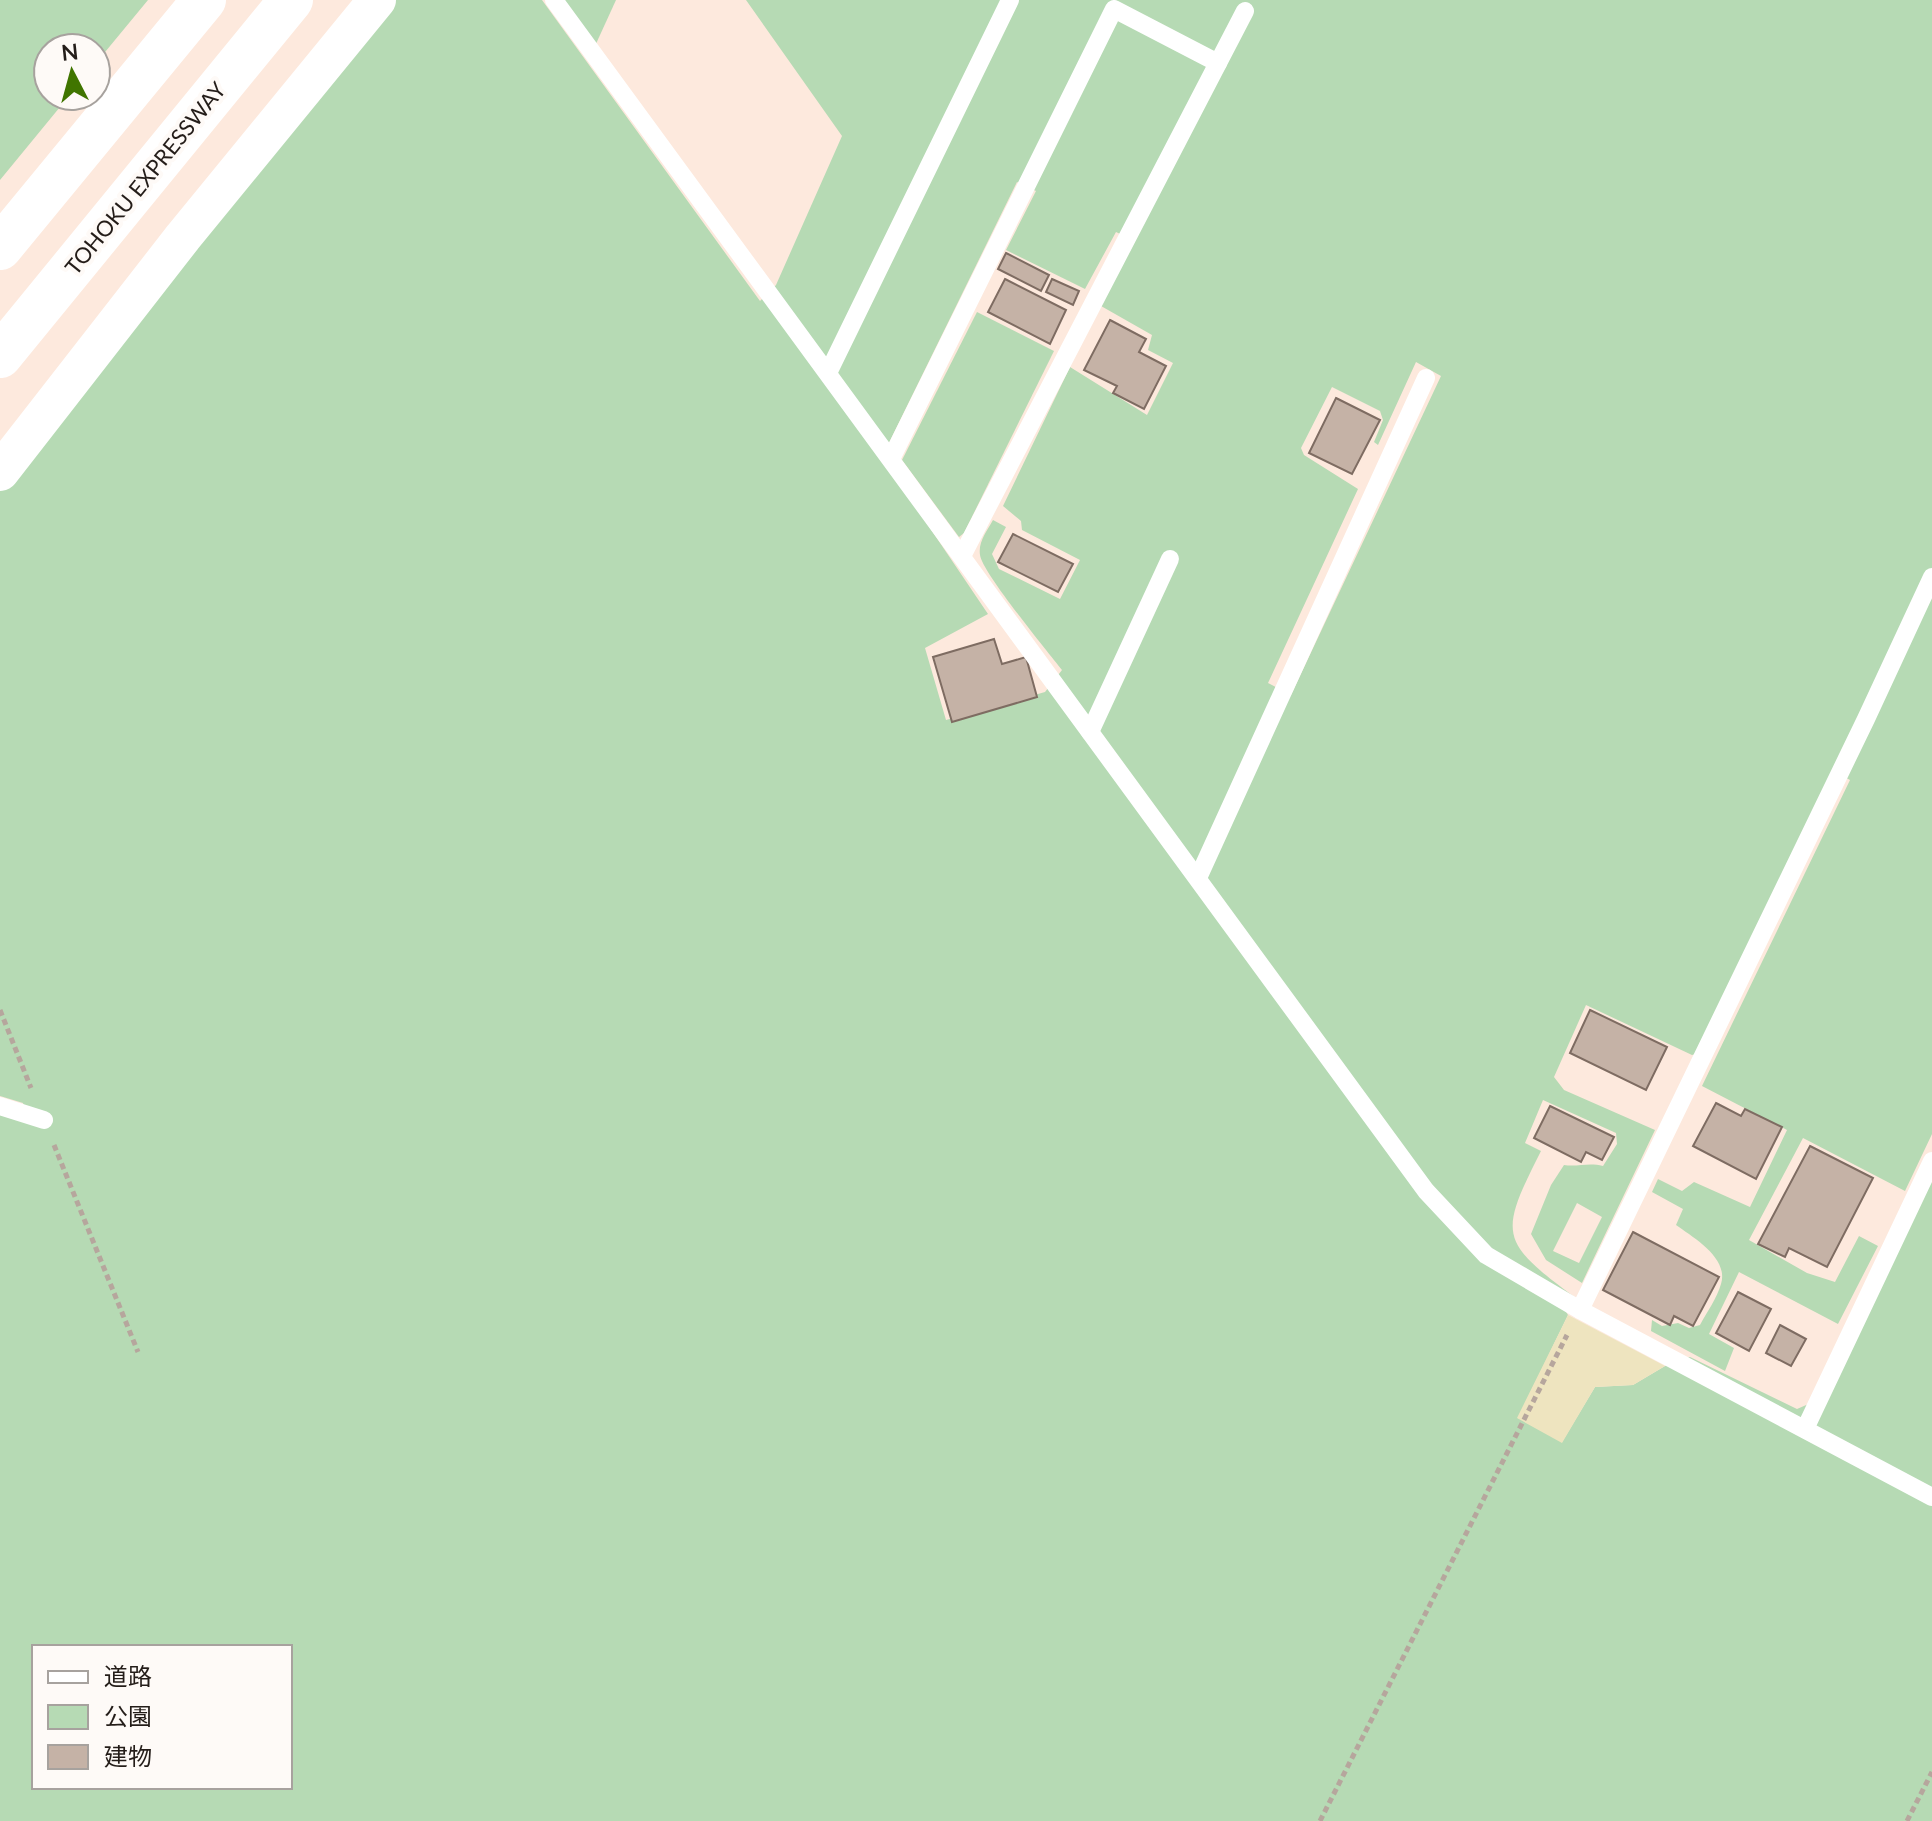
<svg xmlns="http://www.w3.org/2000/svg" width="1932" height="1821" font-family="Lato,'Noto Sans JP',sans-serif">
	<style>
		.green { fill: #b6dab4; fill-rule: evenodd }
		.sand { fill: #eee4bf }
		.building { fill: #c5b2a6; stroke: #7e6c62; stroke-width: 2 }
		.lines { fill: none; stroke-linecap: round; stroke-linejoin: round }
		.path { stroke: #b6a69d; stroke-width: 5; stroke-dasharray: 6 4; stroke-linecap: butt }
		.lane { stroke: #fff; stroke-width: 18 }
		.street { stroke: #fff; stroke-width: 38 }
		.highway { stroke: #fff; stroke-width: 44 }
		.labels { text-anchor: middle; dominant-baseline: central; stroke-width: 8; stroke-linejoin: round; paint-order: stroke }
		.street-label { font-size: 22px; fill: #241d19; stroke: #fefaf7 }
	</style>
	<rect width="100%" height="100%" fill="#fde9dd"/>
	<g class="green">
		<polygon points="0,0 148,0 96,63 96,48 48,48 48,96 69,96 0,180"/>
		<path d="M387 0H542L760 301 776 285 842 136 746 0H1932V1134L1905 1191 1803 1138 1749 1240 1807 1273 1835 1282 1859 1236 1878 1246 1838 1324 1739 1272 1709 1334 1734 1348 1725 1371 1651 1331 1652 1320 1662 1326 1678 1323 1689 1328 1700 1325C1707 1312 1717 1298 1721 1284 1729 1258 1694 1238 1676 1225L1683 1209 1652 1192 1658 1179 1682 1191 1694 1182 1750 1207 1787 1130 1702 1086 1850 780 1839 774 1700 1053 1692 1055 1586 1005 1554 1077 1564 1090 1655 1130 1582 1283 1546 1260 1531 1234 1551 1185 1564 1165C1578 1167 1589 1162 1603 1166L1617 1144 1616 1133 1543 1100 1525 1143 1541 1151C1499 1234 1499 1241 1573 1296L1565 1310 1568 1315 1518 1418 1562 1442 1595 1387 1633 1385 1665 1366 1690 1357 1797 1409 1827 1396 1932 1176V1821H0V1115L29 1123 23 1103 0 1096V486ZM1017 182 1036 191 1006 250 1085 289 1116 232 1135 241 1101 306 1152 335 1148 350 1173 363 1147 415 1070 367 1003 506 1021 521 1022 530 1080 560 1060 599 999 569 992 554 1006 527 993 520C987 531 978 542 980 555 982 572 1047 651 1062 670L1045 692 946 720 925 648 988 614 882 457ZM1416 362 1441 376 1291 695 1268 683 1358 489 1304 455 1301 448 1332 387 1380 411 1383 420 1374 442 1378 445ZM1577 1203 1602 1217 1579 1263 1553 1251ZM34 1647H290V1787H34Z"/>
		<polygon points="561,0 616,0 595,46"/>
		<polygon points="977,312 1054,351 964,533 959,537 902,460"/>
	</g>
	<polygon class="sand" points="1568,1315 1665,1366 1633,1385 1595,1387 1562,1443 1517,1418"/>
	<g class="building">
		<polygon points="1006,253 1049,275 1041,291 998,269"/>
		<polygon points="1005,279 1066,310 1050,344 988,312"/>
		<polygon points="1052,279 1079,291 1073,305 1046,292"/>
		<polygon points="1110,320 1146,339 1139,352 1166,366 1144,409 1113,393 1117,386 1084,370"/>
		<polygon points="1336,398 1380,420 1352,474 1309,453"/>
		<polygon points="1013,534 1073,564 1058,592 998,562"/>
		<polygon points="994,639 1002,664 1026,657 1037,697 952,722 933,657"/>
		<polygon points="1590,1010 1667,1047 1646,1090 1570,1053"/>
		<polygon points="1716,1103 1741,1116 1745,1109 1782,1127 1756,1179 1693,1146"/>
		<polygon points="1550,1106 1614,1137 1602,1160 1586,1152 1581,1162 1534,1138"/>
		<polygon points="1810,1146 1873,1178 1827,1267 1789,1248 1785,1257 1758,1244"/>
		<polygon points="1633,1232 1719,1277 1693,1326 1674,1316 1670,1325 1603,1290"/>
		<polygon points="1738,1292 1771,1309 1749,1351 1716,1333"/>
		<polygon points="1780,1325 1806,1339 1791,1366 1766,1353"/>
	</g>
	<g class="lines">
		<g class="path">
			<polyline points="0,1010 31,1088"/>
			<polyline points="54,1145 138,1352"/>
			<polyline points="1320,1821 1567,1335"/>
			<polyline points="1907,1821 1932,1772"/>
		</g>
		<g class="lane">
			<polyline points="554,0 1426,1191 1486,1255 1580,1310 1932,1497"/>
			<polyline points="828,373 1010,0"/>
			<polyline points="891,459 1114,9 1218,63"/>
			<polyline points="962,556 1245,11"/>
			<polyline points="1090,732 1170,559"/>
			<polyline points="1198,878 1426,378"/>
			<polyline points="0,1106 44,1120"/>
			<polyline points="1580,1310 1866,719 1932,577"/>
			<polyline points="1805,1429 1932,1161"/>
		</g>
		<polyline class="street" points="0,472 183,237 377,0"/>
		<g class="highway">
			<polyline points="0,248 204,0"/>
			<polyline points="0,356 291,0"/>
		</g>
	</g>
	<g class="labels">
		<g class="street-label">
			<text transform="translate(145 178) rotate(-51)">TOHOKU EXPRESSWAY</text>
		</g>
	</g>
	<rect x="32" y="1645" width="260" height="144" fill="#fefaf7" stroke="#a7a29e" stroke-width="2"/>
	<rect x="48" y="1671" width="40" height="12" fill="#ffffff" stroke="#a7a29e" stroke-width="2"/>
	<text x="104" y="1685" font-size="24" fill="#241d19">道路</text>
	<rect x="48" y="1705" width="40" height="24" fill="#b6dab4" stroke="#a7a29e" stroke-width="2"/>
	<text x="104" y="1725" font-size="24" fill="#241d19">公園</text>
	<rect x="48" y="1745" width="40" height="24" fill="#c5b2a6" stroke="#a7a29e" stroke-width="2"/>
	<text x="104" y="1765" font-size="24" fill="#241d19">建物</text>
	<g transform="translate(72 72) rotate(354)"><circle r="38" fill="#fefaf7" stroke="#a7a29e" stroke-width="2"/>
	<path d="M0-6L14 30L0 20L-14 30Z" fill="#407500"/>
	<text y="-12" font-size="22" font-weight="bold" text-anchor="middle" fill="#241d19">N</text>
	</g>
</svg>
